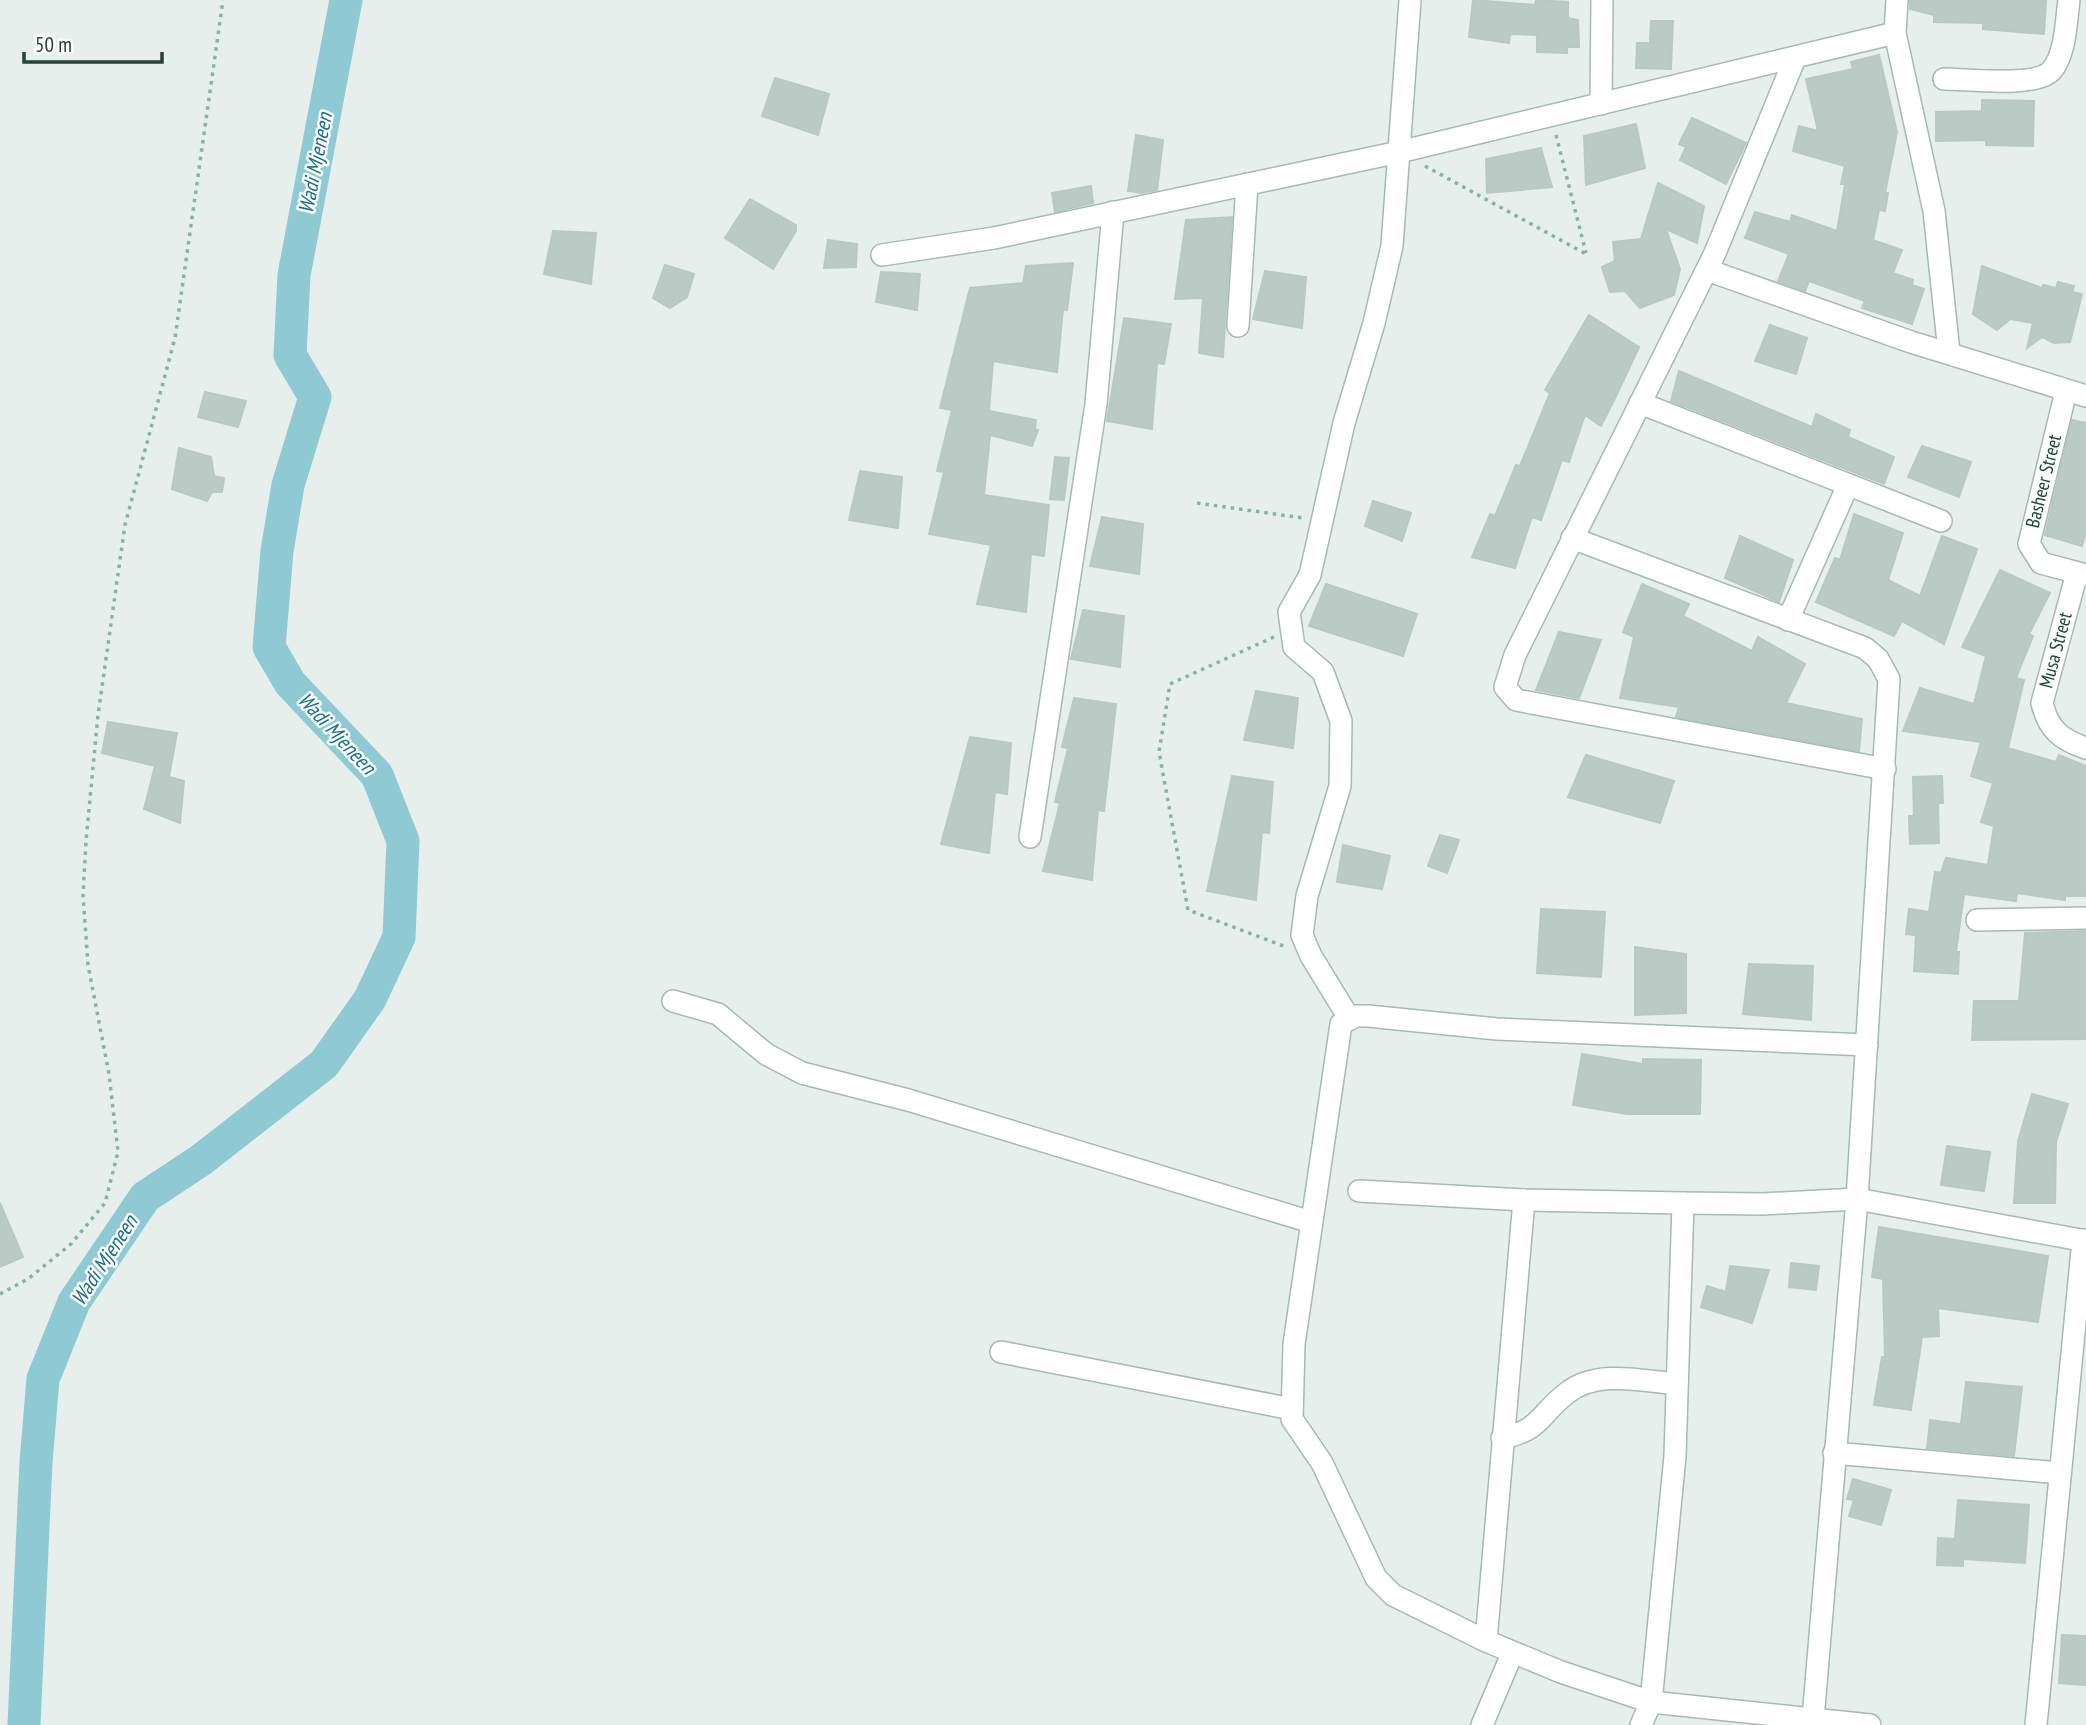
<svg xmlns="http://www.w3.org/2000/svg" width="2086" height="1725" font-family="'PT Sans Narrow',sans-serif">
	<style>
		.lines { fill: none; stroke-linecap: round; stroke-linejoin: round }
		.river { stroke: #8ec9d4; stroke-width: 33 }
		.building { fill: #bbcac4; stroke: #b8c9c2; stroke-width: 2 }
		.minor-casing { stroke: #a8b8b2; stroke-width: 24 }
		.path { stroke: #86b3a5; stroke-width: 3.5; stroke-dasharray: 3.5 5; stroke-linecap: butt }
		.minor { stroke: #fff; stroke-width: 21 }
		.labels { text-anchor: middle; dominant-baseline: central; stroke-width: 5; stroke-linejoin: round; paint-order: stroke }
		.street-label { font-size: 19px; fill: #24423a; stroke: #f7fbf9 }
		.water-label { font-size: 21px; font-style: italic; fill: #1c6f80; stroke: #f7fbf9 }
	</style>
	<rect width="100%" height="100%" fill="#e6efeb"/>
	<g class="lines">
		<polyline class="river" points="24,1725 36,1462 43,1379 74,1302 145,1197 201,1160 324,1064 370,999 399,937 403,841 377,775 290,683 269,647 277,551 288,485 315,397 290,355 294,275 346,0"/>
	</g>
	<g class="building">
		<polygon points="1473,0 1535,5 1536,0 1568,2 1568,18 1578,20 1579,47 1567,47 1567,53 1537,52 1537,35 1510,34 1509,43 1469,37"/>
		<polygon points="1910,0 2046,0 2044,34 1983,29 1983,23 1934,22 1934,15 1910,9"/>
		<polygon points="1651,21 1673,21 1671,69 1636,68 1637,43 1650,43"/>
		<polygon points="1879,55 1897,132 1885,193 1888,193 1885,211 1879,210 1873,240 1902,250 1893,273 1913,280 1912,285 1924,289 1912,324 1862,308 1865,301 1809,281 1805,291 1778,281 1789,254 1745,238 1755,212 1790,222 1792,215 1837,231 1845,184 1841,184 1845,166 1793,151 1799,126 1818,131 1806,79 1853,69 1851,62"/>
		<polygon points="775,78 829,94 818,135 762,116"/>
		<polygon points="1982,100 2034,101 2033,146 1986,145 1986,140 1936,141 1936,112 1982,111"/>
		<polygon points="1692,118 1746,143 1726,184 1680,160 1686,147 1679,144"/>
		<polygon points="1636,124 1645,168 1586,185 1584,136"/>
		<polygon points="1136,135 1163,140 1157,190 1142,193 1128,191"/>
		<polygon points="1541,148 1552,187 1487,193 1486,159"/>
		<polygon points="1658,183 1704,206 1697,243 1666,229 1680,269 1674,295 1640,308 1625,291 1610,292 1602,267 1615,261 1613,242 1641,239"/>
		<polygon points="1091,186 1093,203 1055,212 1052,193"/>
		<polygon points="750,199 796,225 796,231 773,269 725,238"/>
		<polygon points="1232,217 1225,325 1223,357 1199,353 1203,298 1175,299 1186,220"/>
		<polygon points="553,231 596,233 591,284 544,274"/>
		<polygon points="828,240 857,244 856,267 824,268"/>
		<polygon points="1073,263 1067,310 1063,309 1057,372 993,361 989,411 1036,420 1035,429 1038,430 1032,446 990,435 984,495 1049,505 1044,556 1031,554 1026,612 977,604 991,545 929,534 944,472 937,471 952,410 940,408 970,288 1023,283 1026,266"/>
		<polygon points="665,265 694,274 687,297 670,308 653,298"/>
		<polygon points="1982,266 2042,288 2043,285 2056,288 2058,282 2074,286 2072,292 2082,294 2070,342 2054,343 2042,337 2027,348 2033,323 2010,319 1997,330 1973,314"/>
		<polygon points="1265,271 1306,277 1302,328 1253,319"/>
		<polygon points="881,272 920,274 917,310 876,302"/>
		<polygon points="1589,315 1639,347 1617,394 1601,426 1585,415 1569,462 1562,460 1541,520 1532,517 1515,568 1472,557 1490,514 1495,516 1516,465 1520,466 1550,393 1545,390"/>
		<polygon points="1124,318 1171,324 1164,364 1157,363 1152,429 1107,421"/>
		<polygon points="1770,325 1807,338 1796,374 1755,361"/>
		<polygon points="1679,371 1812,427 1816,414 1850,430 1848,437 1894,457 1884,484 1671,401"/>
		<polygon points="205,392 246,401 238,427 198,417"/>
		<polygon points="2072,420 2086,423 2086,532 2082,546 2045,535"/>
		<polygon points="1922,446 1971,462 1959,497 1908,477"/>
		<polygon points="179,448 211,457 214,476 224,478 222,492 212,492 207,501 172,489"/>
		<polygon points="1055,457 1069,458 1064,500 1050,499"/>
		<polygon points="860,471 902,477 898,528 849,520"/>
		<polygon points="1373,501 1411,513 1402,541 1365,526"/>
		<polygon points="1854,514 1903,533 1888,580 1920,596 1942,536 1977,549 1944,644 1902,621 1894,636 1816,602 1835,558 1840,560"/>
		<polygon points="1102,517 1143,524 1139,574 1090,566"/>
		<polygon points="1740,536 1793,560 1779,602 1725,578"/>
		<polygon points="2000,570 2050,593 2029,634 2033,636 2016,678 2024,680 2008,748 2056,762 2059,755 2086,766 2086,896 2065,896 2065,900 2017,893 2016,901 1964,894 1956,952 1959,952 1958,974 1914,971 1916,935 1906,934 1909,909 1929,912 1935,872 1941,873 1946,858 1988,865 1994,826 1981,822 1993,783 1971,776 1981,742 1903,731 1920,688 1974,704 1986,656 1962,647"/>
		<polygon points="1326,584 1417,614 1403,656 1309,626"/>
		<polygon points="1642,584 1689,604 1683,616 1752,651 1758,637 1805,664 1786,703 1862,719 1859,751 1676,717 1679,707 1620,698 1634,637 1623,632"/>
		<polygon points="1083,610 1124,616 1120,667 1071,659"/>
		<polygon points="1559,632 1601,640 1579,698 1536,690"/>
		<polygon points="1256,691 1298,698 1293,748 1244,740"/>
		<polygon points="1074,698 1116,704 1104,811 1098,810 1092,880 1043,871 1060,803 1055,802 1068,748 1062,747"/>
		<polygon points="108,722 177,733 169,777 184,781 180,823 144,809 155,766 102,753"/>
		<polygon points="970,737 1011,743 1007,794 995,792 989,853 941,844"/>
		<polygon points="1586,755 1674,781 1660,823 1568,797"/>
		<polygon points="1232,776 1273,782 1269,833 1262,832 1256,900 1207,891"/>
		<polygon points="1942,776 1943,803 1938,803 1939,843 1910,844 1909,816 1914,816 1913,777"/>
		<polygon points="1440,835 1459,840 1447,873 1428,866"/>
		<polygon points="1343,845 1390,856 1382,889 1337,882"/>
		<polygon points="1541,909 1605,912 1601,977 1537,973"/>
		<polygon points="2086,931 2086,1039 1972,1040 1974,1001 2019,1001 2025,933"/>
		<polygon points="1635,947 1686,954 1686,1013 1635,1015"/>
		<polygon points="1749,964 1813,966 1811,1020 1743,1014"/>
		<polygon points="1582,1054 1643,1064 1643,1059 1701,1060 1700,1114 1627,1114 1573,1105"/>
		<polygon points="2032,1094 2068,1104 2056,1142 2055,1203 2014,1203 2018,1141"/>
		<polygon points="1947,1146 1990,1152 1984,1191 1941,1185"/>
		<polygon points="0,1203 23,1257 0,1267"/>
		<polygon points="1879,1227 2048,1256 2038,1322 1938,1308 1939,1336 1922,1337 1911,1410 1874,1405 1882,1357 1885,1357 1883,1279 1872,1277"/>
		<polygon points="1791,1263 1819,1266 1816,1290 1789,1287"/>
		<polygon points="1730,1266 1769,1270 1752,1323 1701,1307 1707,1286 1726,1292"/>
		<polygon points="1966,1382 2022,1387 2014,1456 1927,1448 1930,1420 1961,1424"/>
		<polygon points="1853,1479 1891,1490 1881,1525 1849,1516 1854,1500 1847,1499"/>
		<polygon points="1958,1500 2029,1505 2025,1563 1963,1559 1963,1566 1937,1565 1938,1538 1955,1539"/>
		<polygon points="2062,1635 2086,1636 2086,1685 2059,1683"/>
	</g>
	<g class="lines">
		<defs>
			<g id="minor">
				<polyline points="1897,0 1895,33 1934,211 1949,352"/>
				<polyline points="1795,58 1715,253 1515,655 1505,687 1516,700 1885,769"/>
				<path d="M1944 79C1968 79 2037 88 2052 70 2066 53 2066 21 2069 0"/>
				<polyline points="1601,104 1602,0"/>
				<polyline points="882,255 994,238 1399,152 1895,33"/>
				<polyline points="1707,270 1911,342 2086,396"/>
				<polyline points="1238,326 1247,184"/>
				<polyline points="2066,391 2029,544 2041,563 2086,575"/>
				<polyline points="1640,403 1941,521"/>
				<polyline points="1572,538 1865,648 1878,659 1889,679 1857,1199 1813,1719"/>
				<path d="M2077 573 2042 703C2048 729 2061 740 2086 748"/>
				<polyline points="1788,620 1848,485"/>
				<polyline points="1030,837 1096,404 1113,212"/>
				<polyline points="1977,920 2086,918"/>
				<polyline points="673,1001 718,1014 766,1054 802,1073 908,1100 1311,1222"/>
				<polyline points="1349,1018 1311,956 1302,935 1307,896 1340,786 1341,721 1323,672 1294,647 1289,612 1310,575 1344,423 1374,323 1392,246 1410,0"/>
				<polyline points="1359,1191 1524,1200 1683,1203 1762,1204 1857,1199 2086,1241"/>
				<polyline points="1524,1200 1486,1641 1561,1672 1651,1702 1675,1456 1683,1203"/>
				<polyline points="1001,1352 1292,1409"/>
				<path d="M1502 1438C1542 1430 1539 1414 1567 1393 1597 1369 1642 1381 1677 1384"/>
				<polyline points="1834,1453 2060,1473"/>
				<polyline points="1486,1641 1393,1595 1376,1578 1322,1463 1292,1419 1294,1344 1341,1024 1356,1016 1368,1016 1497,1029 1867,1045"/>
				<polyline points="1482,1725 1512,1654"/>
				<polyline points="1641,1725 1651,1702 1870,1725"/>
				<polyline points="2036,1725 2083,1240"/>
			</g>
		</defs>
		<use href="#minor" class="minor-casing"/>
		<g class="path">
			<polyline points="1556,135 1586,253"/>
			<polyline points="1425,166 1586,254"/>
			<polyline points="1197,503 1303,518"/>
			<polyline points="1274,637 1170,684 1159,752 1188,910 1286,947"/>
			<polyline points="0,1294 28,1279 71,1244 105,1203 118,1152 109,1074 88,965 83,895 86,841 98,715 125,525 175,338 223,0"/>
		</g>
		<use href="#minor" class="minor"/>
	</g>
	<g class="labels">
		<g class="street-label">
			<text transform="translate(2043 481) rotate(-76)">Basheer Street</text>
			<text transform="translate(2055 650) rotate(-75)">Musa Street</text>
		</g>
		<g class="water-label">
			<text transform="translate(315 163) rotate(-79)">Wadi Mjeneen</text>
			<text transform="translate(337 733) rotate(47)">Wadi Mjeneen</text>
			<text transform="translate(104 1260) rotate(-57)">Wadi Mjeneen</text>
		</g>
	</g>
	<path d="M24 52v10h138v-10" fill="none" stroke="#24423a" stroke-width="3.5"/>
	<text x="35" y="52" font-size="21" fill="#24423a" stroke="#f7fbf9" stroke-width="5" paint-order="stroke">50 m</text>
</svg>
